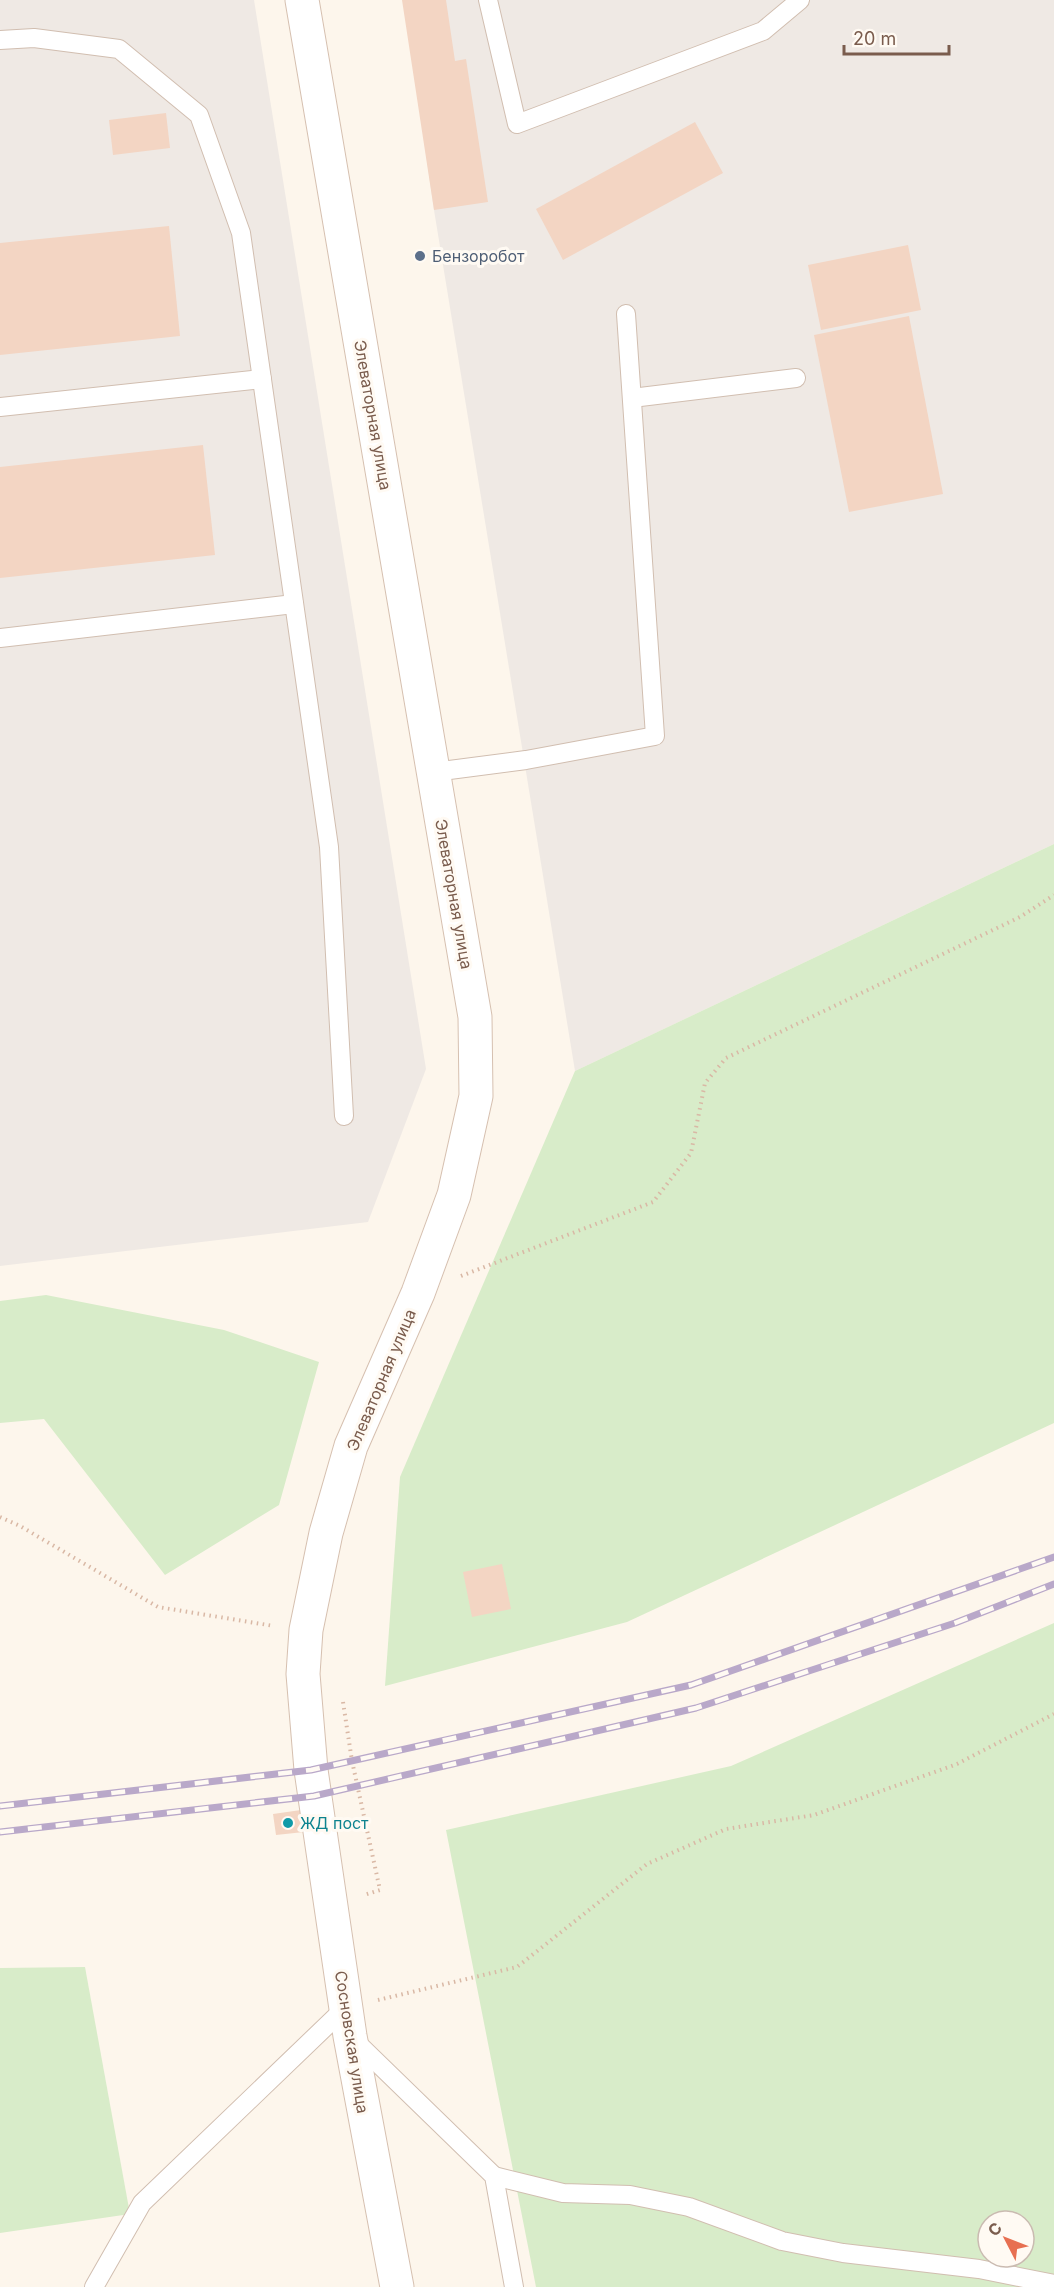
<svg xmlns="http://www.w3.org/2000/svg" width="1054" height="2287" font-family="Inter,sans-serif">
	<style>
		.industrial { fill: #efe9e4 }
		.green { fill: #d8ecc9; fill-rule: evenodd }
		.building { fill: #f3d5c3 }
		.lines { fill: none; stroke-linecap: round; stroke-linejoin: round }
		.lane-casing { stroke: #d1beb0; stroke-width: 20 }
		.secondary-casing { stroke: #d6c0b0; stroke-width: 35 }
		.path { stroke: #d9b8a5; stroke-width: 4; stroke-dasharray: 1.5 4.5; stroke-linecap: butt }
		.lane { stroke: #fff; stroke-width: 18 }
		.secondary { stroke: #fff; stroke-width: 33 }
		.rail-casing { stroke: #b9a8c9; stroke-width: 7 }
		.rail { stroke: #fffaf3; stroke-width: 4.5; stroke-dasharray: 14; stroke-linecap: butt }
		.service-dot { fill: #5c6f8a; stroke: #fffaf3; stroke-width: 2 }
		.culture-dot { fill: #0f9aa8; stroke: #fffaf3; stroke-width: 2 }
		.labels { text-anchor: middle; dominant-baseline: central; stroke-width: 6; stroke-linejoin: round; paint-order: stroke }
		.service-label { font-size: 16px; fill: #4e5e75; stroke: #fffaf3; text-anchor: start }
		.street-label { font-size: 16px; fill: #7a5c4d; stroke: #fffaf3 }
		.culture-label { font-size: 16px; fill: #0d838f; stroke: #fffaf3; text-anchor: start }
	</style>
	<rect width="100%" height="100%" fill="#fdf6ec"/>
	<g class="industrial">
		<polygon points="0,0 254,0 426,1069 368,1222 0,1266"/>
		<polygon points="404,0 1054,0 1054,844 575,1071 434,210"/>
	</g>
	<g class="green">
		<polygon points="1054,844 1054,1423 627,1622 385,1686 400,1477 575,1071"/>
		<polygon points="46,1295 224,1330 319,1362 279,1505 165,1575 44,1419 0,1423 0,1301"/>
		<path d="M1054 1623V2287H536L446 1830 731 1766ZM988 2221H1024V2257H988Z"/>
		<polygon points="85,1967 130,2214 0,2233 0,1968"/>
	</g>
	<g class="building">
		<polygon points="402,0 446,0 455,61 466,59 488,202 434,210"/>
		<polygon points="166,113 170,148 113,155 109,120"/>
		<polygon points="695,122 723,173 563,260 536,209"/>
		<polygon points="169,226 180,336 0,355 0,243"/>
		<polygon points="908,245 921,310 821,330 808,265"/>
		<polygon points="909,316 943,494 849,512 814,335"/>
		<polygon points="203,445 215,555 0,578 0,467"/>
		<polygon points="502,1564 511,1609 472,1617 463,1572"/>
		<polygon points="301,1810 304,1832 276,1835 273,1814"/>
	</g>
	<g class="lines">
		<defs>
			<g id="lane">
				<polyline points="488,0 517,124 763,31 800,0"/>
				<polyline points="0,40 34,38 119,49 199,115 241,233 329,847 344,1116"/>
				<polyline points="632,398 796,378"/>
				<polyline points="0,407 262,379"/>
				<polyline points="0,638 294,604"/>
				<polyline points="434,772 526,760 655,736 626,314"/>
				<polyline points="353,2039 494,2176 514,2287"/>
				<polyline points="494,2176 563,2193 630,2195 689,2207 782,2241 843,2253 979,2269 1054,2284"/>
				<polyline points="94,2287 142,2203 345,2008"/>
			</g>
			<polyline id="secondary" points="302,0 475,1017 476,1096 454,1195 418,1293 351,1446 326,1533 306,1630 303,1674 311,1770 350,2036 397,2287"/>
		</defs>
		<use href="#lane" class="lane-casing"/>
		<use href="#secondary" class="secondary-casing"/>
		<g class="path">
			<polyline points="461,1276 653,1202 691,1153 705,1083 726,1058 1020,917 1054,895"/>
			<polyline points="0,1517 20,1526 158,1607 274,1626"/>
			<polyline points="343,1702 352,1761 380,1890 364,1895"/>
			<polyline points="378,2000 517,1967 647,1864 726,1829 814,1815 957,1764 1054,1714"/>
		</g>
		<use href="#lane" class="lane"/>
		<use href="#secondary" class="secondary"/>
		<defs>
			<g id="rail">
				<polyline points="0,1806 311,1770 691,1685 1054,1557"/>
				<polyline points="0,1832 314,1796 696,1708 955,1623 1054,1584"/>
			</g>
		</defs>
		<use href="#rail" class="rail-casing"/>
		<use href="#rail" class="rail"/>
	</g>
	<circle class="service-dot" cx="420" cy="256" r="6"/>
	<circle class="culture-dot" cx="288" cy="1823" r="6"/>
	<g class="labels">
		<g class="service-label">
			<text x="432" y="256">Бензоробот</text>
		</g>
		<g class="street-label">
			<text transform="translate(373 415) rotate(80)">Элеваторная улица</text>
			<text transform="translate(454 894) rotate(80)">Элеваторная улица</text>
			<text transform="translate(381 1380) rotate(-67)">Элеваторная улица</text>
			<text transform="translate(352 2042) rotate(81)">Сосновская улица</text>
		</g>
		<g class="culture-label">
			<text x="300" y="1823">ЖД пост</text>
		</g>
	</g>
	<g transform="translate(1006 2239) rotate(312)"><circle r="28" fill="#fffaf3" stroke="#cabbb1" stroke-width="1.5"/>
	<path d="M0-4.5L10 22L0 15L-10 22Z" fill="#e76f51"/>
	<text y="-9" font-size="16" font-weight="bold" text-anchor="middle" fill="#7a5c4d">С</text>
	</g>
	<path d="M844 45v9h105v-9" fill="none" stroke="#7a5c4d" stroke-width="3"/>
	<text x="853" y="45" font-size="18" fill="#7a5c4d" stroke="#fffaf3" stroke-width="4.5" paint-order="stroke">20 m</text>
</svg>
